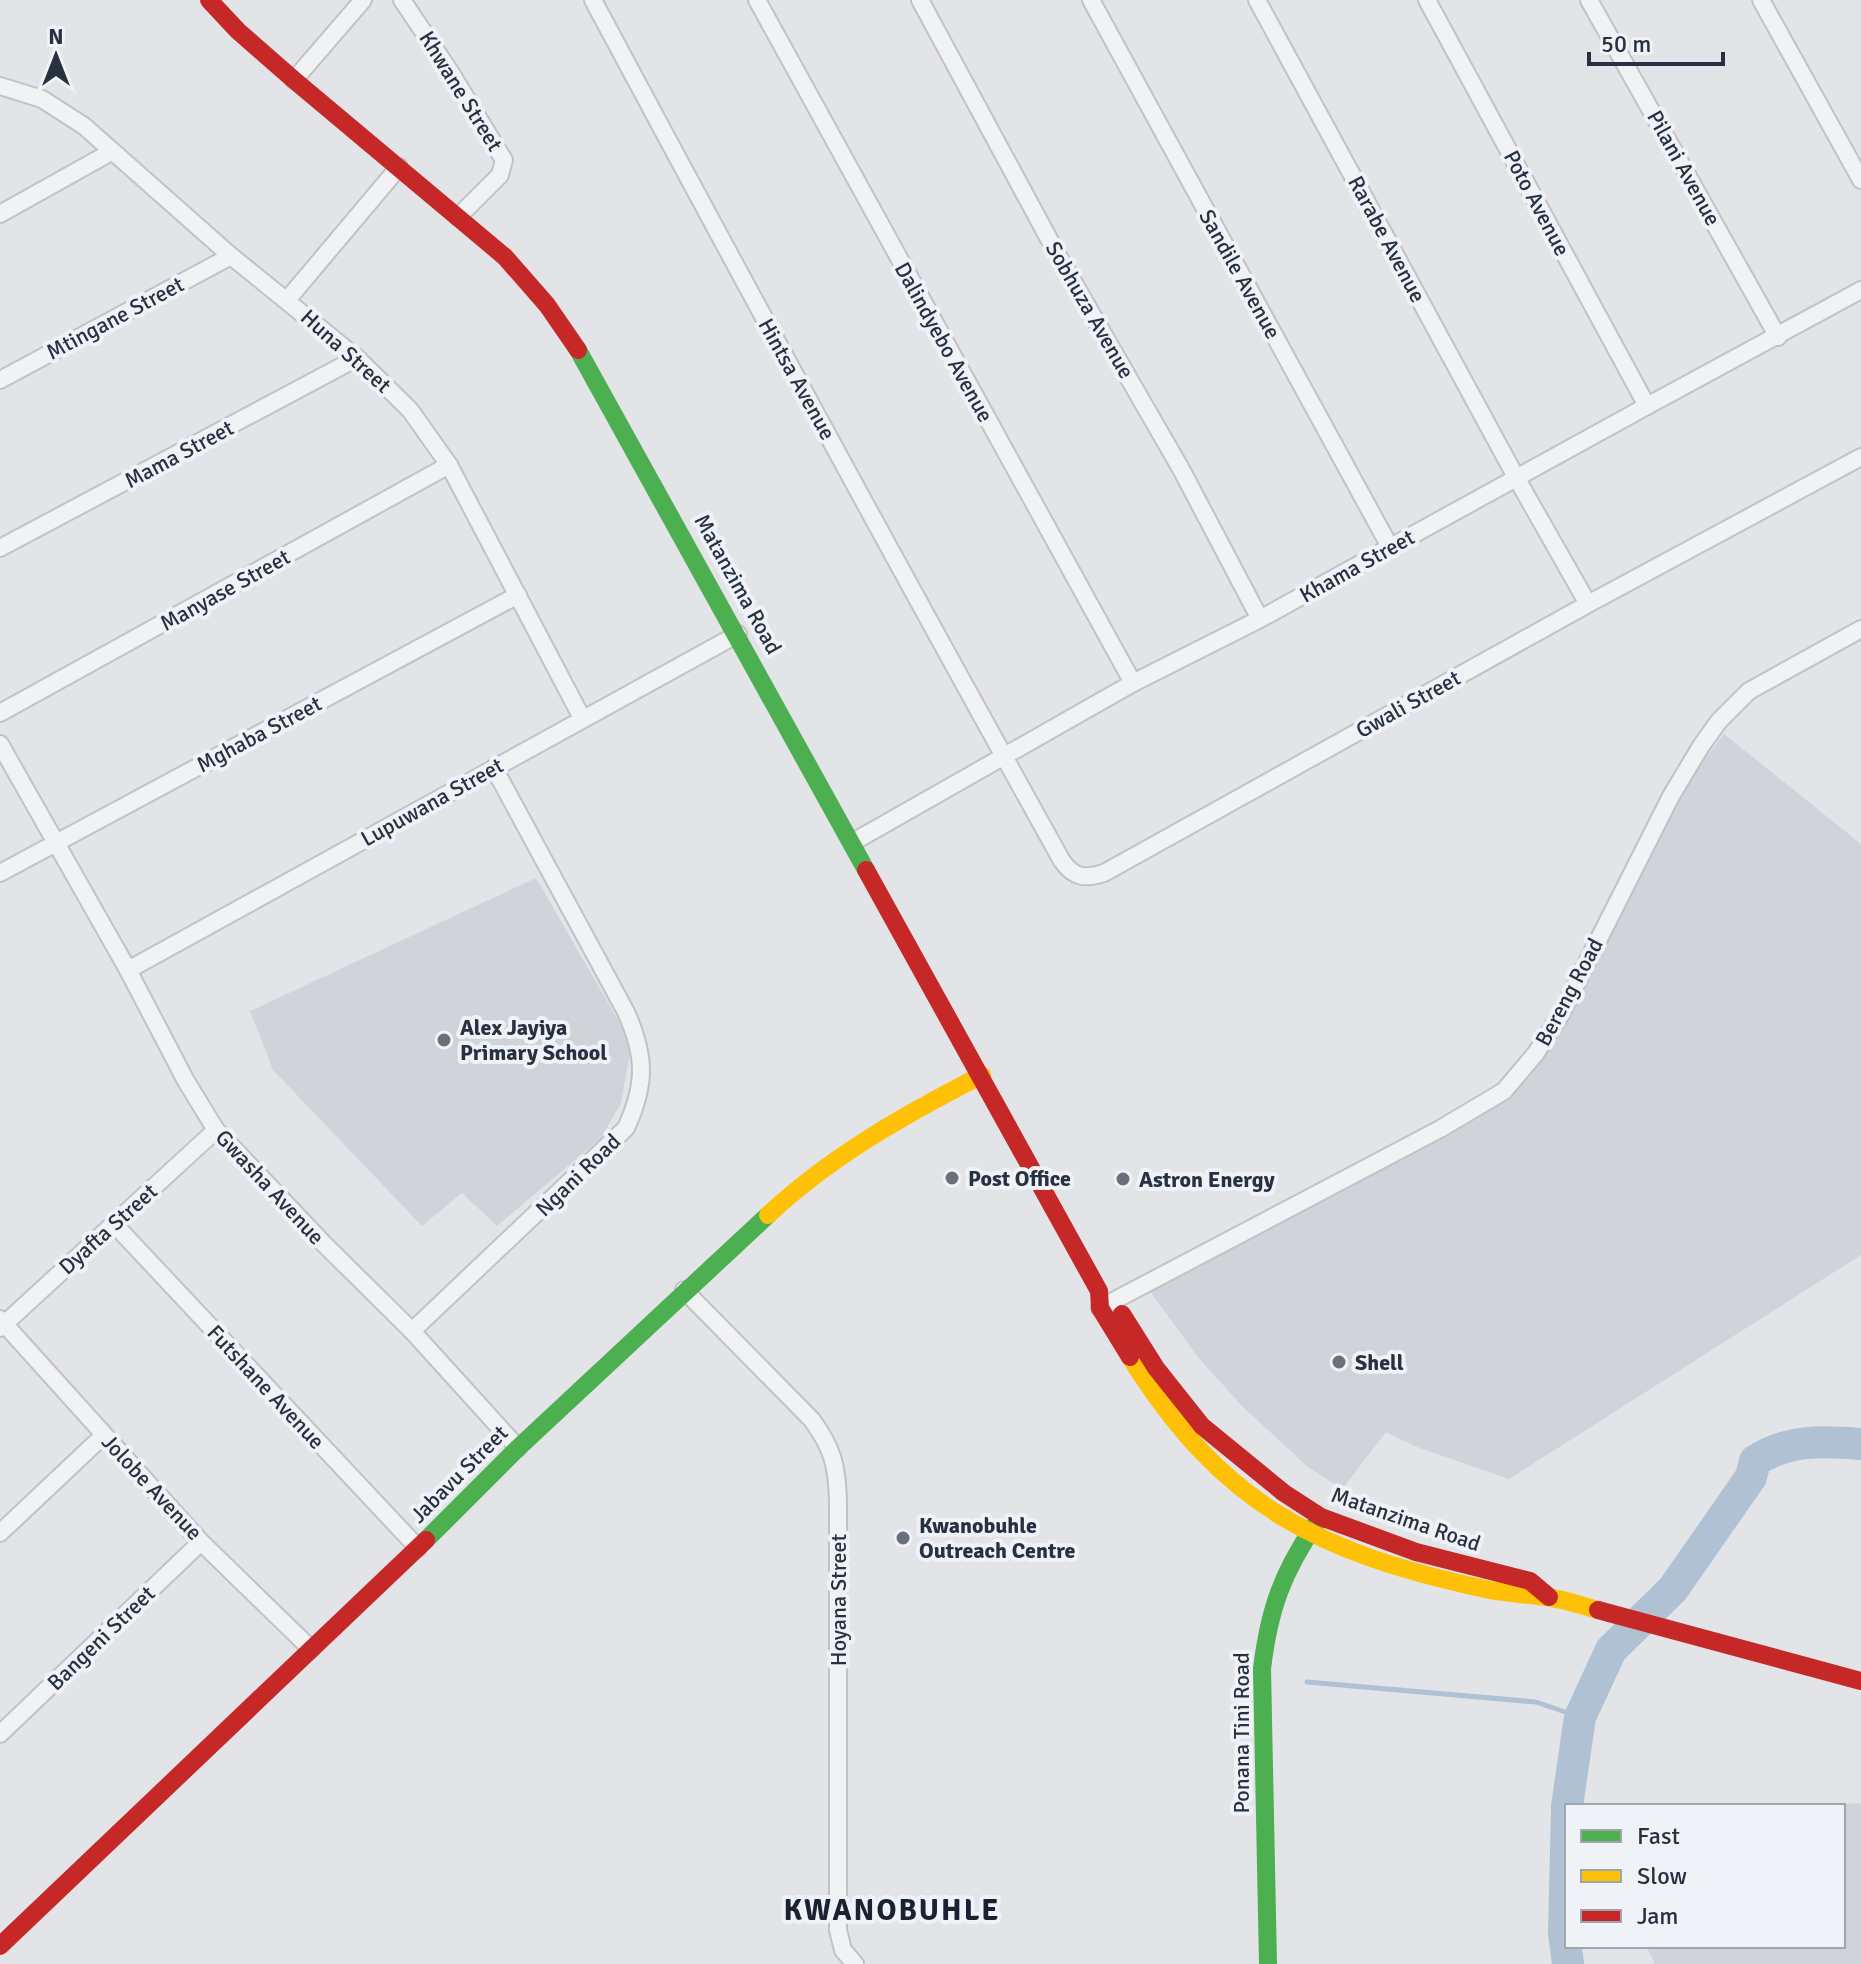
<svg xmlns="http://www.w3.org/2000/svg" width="1861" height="1964" font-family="Signika,sans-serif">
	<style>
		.built { fill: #d0d4da }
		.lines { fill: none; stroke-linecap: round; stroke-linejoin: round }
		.stream { stroke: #afc1d3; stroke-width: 5 }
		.river { stroke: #afc1d3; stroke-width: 32 }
		.street-casing { stroke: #c0c2c5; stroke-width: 20 }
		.street { stroke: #f1f2f4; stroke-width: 16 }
		.fast { stroke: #4caf50; stroke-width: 18 }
		.slow { stroke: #ffc107; stroke-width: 18 }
		.jam { stroke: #c62828; stroke-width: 18 }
		.poi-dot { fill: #69707b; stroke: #eff2f7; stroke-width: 3 }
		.labels { text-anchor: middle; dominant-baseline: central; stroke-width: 8; stroke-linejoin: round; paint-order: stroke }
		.street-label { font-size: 22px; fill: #283141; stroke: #eff2f7 }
		.poi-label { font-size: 22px; font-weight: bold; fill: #283141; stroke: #eff2f7; text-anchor: start }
		.district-label { font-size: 30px; font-weight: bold; letter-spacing: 2px; fill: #1a2232; stroke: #eff2f7 }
	</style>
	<rect width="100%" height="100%" fill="#e2e4e7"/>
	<g class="built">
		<polygon points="1724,734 1861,844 1861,1255 1509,1479 1417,1447 1386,1432 1342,1489 1308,1467 1242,1406 1197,1356 1147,1287 1511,1094 1677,800 1694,773"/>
		<polygon points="536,878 622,1027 630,1053 621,1103 601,1138 497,1226 462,1193 422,1226 273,1070 250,1011"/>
		<polygon points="1861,1803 1861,1964 1655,1964 1646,1946 1843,1946 1843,1806 1816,1806"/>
	</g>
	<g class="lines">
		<polyline class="stream" points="1307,1682 1536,1702 1580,1717"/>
		<g class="river">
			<path d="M1567 1806 1580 1717 1611 1650 1673 1589 1751 1477 1755 1461C1787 1439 1824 1441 1861 1444"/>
			<polyline points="1567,1809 1564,1933 1568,1964"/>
		</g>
		<defs>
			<g id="street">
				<polyline points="402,0 449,70 504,160 500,175 458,217"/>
				<path d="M593 0C747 288 903 575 1062 861 1074 878 1085 879 1104 873L1588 604 1861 457"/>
				<polyline points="757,0 1133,683"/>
				<polyline points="920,0 1056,252 1181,469 1260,619"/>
				<polyline points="1091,0 1390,547"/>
				<polyline points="1257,0 1517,479 1588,604"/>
				<polyline points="1427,0 1647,406"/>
				<polyline points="1589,0 1778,337"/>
				<polyline points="1761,0 1861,180"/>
				<polyline points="294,80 363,0"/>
				<polyline points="0,86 42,99 84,126 231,256 357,358 410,410 449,465 582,718"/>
				<polyline points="0,214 111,152"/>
				<polyline points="287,300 399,167"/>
				<polyline points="0,380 231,256"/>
				<polyline points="0,548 357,358"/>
				<polyline points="0,713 449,465"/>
				<polyline points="0,744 128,970 186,1081 216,1130 323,1243 412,1331 518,1448"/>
				<polyline points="853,842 1133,683 1260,619 1647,406 1861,290"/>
				<polyline points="0,873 518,595"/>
				<polyline points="128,970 738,634"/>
				<polyline points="115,1225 418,1548"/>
				<path d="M684 1290 812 1420C833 1449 837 1466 838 1501V1930L843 1950 855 1964"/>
				<polyline points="1100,1308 1440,1129 1504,1091 1536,1053 1561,1014 1671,796 1701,746 1719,721 1749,691 1861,629"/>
				<polyline points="0,1319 201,1542 311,1649"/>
				<polyline points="0,1328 216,1130"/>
				<path d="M412 1331 626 1128C646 1084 646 1057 626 1012L494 768"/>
				<polyline points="0,1533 104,1435"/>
				<polyline points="0,1734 201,1542"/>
			</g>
		</defs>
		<use href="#street" class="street-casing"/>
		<use href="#street" class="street"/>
		<g class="fast">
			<polyline points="578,350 866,870"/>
			<polyline points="426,1540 518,1448 768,1215"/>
			<path d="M1268 1964 1262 1669C1269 1609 1283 1571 1317 1522"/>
		</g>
		<g class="slow">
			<path d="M768 1215C831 1156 906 1114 982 1075"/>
			<path d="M1130 1357C1222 1505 1318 1553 1485 1589 1507 1594 1529 1594 1551 1598 1567 1600 1583 1606 1598 1610"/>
		</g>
		<g class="jam">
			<polyline points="209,0 238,31 294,80 505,257 547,305 578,350"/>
			<polyline points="866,870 1099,1291 1100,1308 1130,1357"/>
			<polyline points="1122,1314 1156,1368 1202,1426 1284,1493 1321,1517 1416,1552 1530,1581 1549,1597"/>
			<polyline points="1598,1610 1861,1681"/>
			<polyline points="0,1946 426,1540"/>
		</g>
	</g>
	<g class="poi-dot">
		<circle cx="444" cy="1040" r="8"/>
		<circle cx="952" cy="1178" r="8"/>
		<circle cx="1123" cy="1179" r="8"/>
		<circle cx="1339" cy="1362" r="8"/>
		<circle cx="903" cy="1538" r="8"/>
	</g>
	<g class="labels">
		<g class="street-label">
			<text transform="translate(461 91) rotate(58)">Khwane Street</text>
			<text transform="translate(1684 168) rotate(61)">Pilani Avenue</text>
			<text transform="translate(1537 203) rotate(62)">Poto Avenue</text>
			<text transform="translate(1387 239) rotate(62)">Rarabe Avenue</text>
			<text transform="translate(1240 274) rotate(61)">Sandile Avenue</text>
			<text transform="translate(1090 310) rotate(60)">Sobhuza Avenue</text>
			<text transform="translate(115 318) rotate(-28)">Mtingane Street</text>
			<text transform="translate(944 342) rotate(61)">Dalindyebo Avenue</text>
			<text transform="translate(346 351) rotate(42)">Huna Street</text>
			<text transform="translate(797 379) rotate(61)">Hintsa Avenue</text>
			<text transform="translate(179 454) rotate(-28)">Mama Street</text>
			<text transform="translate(1357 566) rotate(-29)">Khama Street</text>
			<text transform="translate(738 584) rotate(61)">Matanzima Road</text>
			<text transform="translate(225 590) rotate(-29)">Manyase Street</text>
			<text transform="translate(1408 704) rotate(-29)">Gwali Street</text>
			<text transform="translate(259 734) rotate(-28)">Mghaba Street</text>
			<text transform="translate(432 802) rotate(-29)">Lupuwana Street</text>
			<text transform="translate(1569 992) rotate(-62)">Bereng Road</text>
			<text transform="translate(578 1175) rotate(-44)">Ngani Road</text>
			<text transform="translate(270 1187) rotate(47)">Gwasha Avenue</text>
			<text transform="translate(108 1229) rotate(-42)">Dyafta Street</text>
			<text transform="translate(266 1387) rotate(47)">Futshane Avenue</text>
			<text transform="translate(459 1474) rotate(-45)">Jabavu Street</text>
			<text transform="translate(152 1487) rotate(47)">Jolobe Avenue</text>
			<text transform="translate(1406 1519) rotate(19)">Matanzima Road</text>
			<text transform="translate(838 1600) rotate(-90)">Hoyana Street</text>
			<text transform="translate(101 1638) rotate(-44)">Bangeni Street</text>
			<text transform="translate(1241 1733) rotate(-90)">Ponana Tini Road</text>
		</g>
		<g class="poi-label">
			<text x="460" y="1027">Alex Jayiya<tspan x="460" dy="25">Primary School</tspan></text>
			<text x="968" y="1178">Post Office</text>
			<text x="1139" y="1179">Astron Energy</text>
			<text x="1355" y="1362">Shell</text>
			<text x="919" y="1525">Kwanobuhle<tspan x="919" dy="25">Outreach Centre</tspan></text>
		</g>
		<g class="district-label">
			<text x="892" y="1910">KWANOBUHLE</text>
		</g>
	</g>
	<rect x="1565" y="1804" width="280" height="144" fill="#eff2f7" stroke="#9fa5ae" stroke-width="2"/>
	<rect x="1581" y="1830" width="40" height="12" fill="#4caf50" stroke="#9fa5ae" stroke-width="2"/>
	<text x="1637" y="1844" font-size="24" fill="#283141">Fast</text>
	<rect x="1581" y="1870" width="40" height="12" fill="#ffc107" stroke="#9fa5ae" stroke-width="2"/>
	<text x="1637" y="1884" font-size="24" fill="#283141">Slow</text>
	<rect x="1581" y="1910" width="40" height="12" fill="#c62828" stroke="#9fa5ae" stroke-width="2"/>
	<text x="1637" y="1924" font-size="24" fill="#283141">Jam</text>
	<g transform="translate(56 56)" stroke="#eff2f7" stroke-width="6" paint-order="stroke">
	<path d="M0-6L14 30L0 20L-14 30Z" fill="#283141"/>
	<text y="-12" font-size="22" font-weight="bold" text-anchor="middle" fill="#283141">N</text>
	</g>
	<path d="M1589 52v12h134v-12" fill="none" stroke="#283141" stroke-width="4"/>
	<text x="1601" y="52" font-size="24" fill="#283141" stroke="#eff2f7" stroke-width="6" paint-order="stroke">50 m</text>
</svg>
